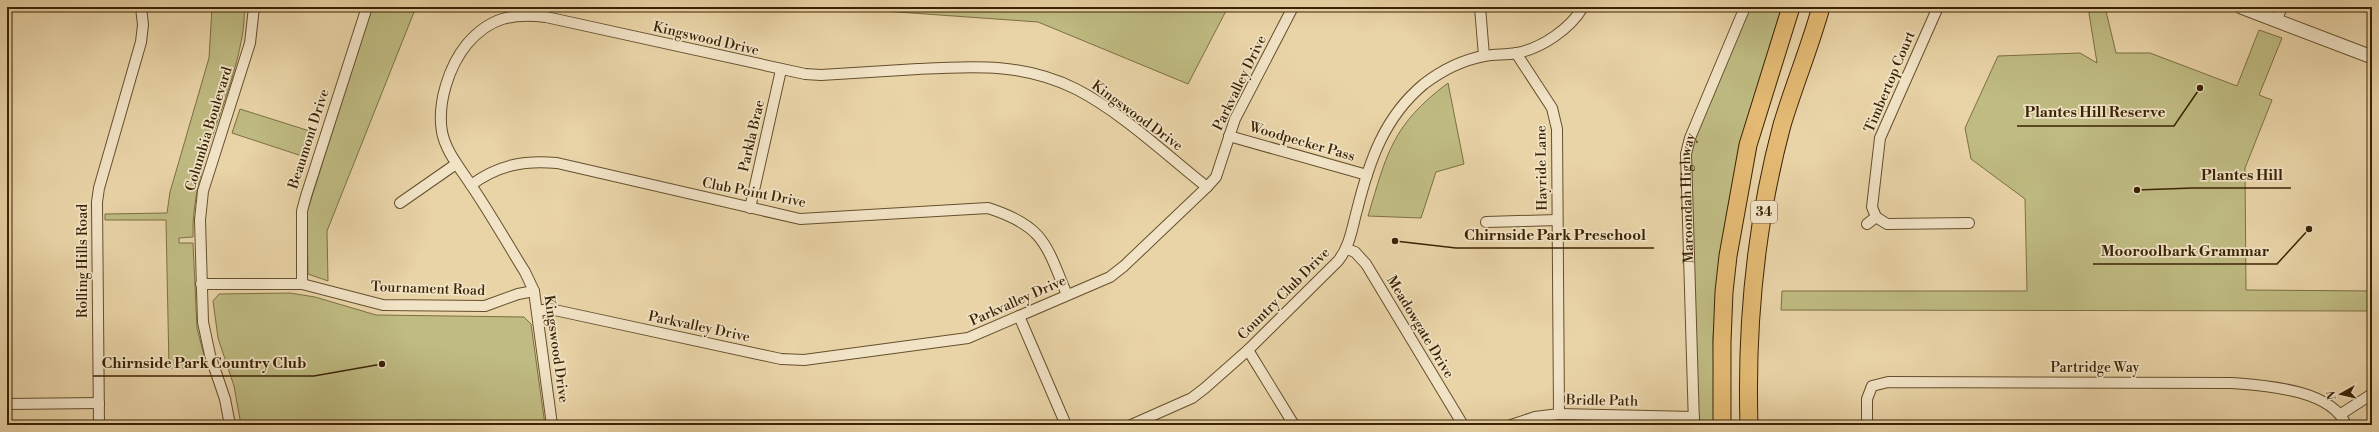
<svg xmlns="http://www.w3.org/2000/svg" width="2379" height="432" font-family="'Libre Bodoni',serif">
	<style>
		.green { fill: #bfbb82; stroke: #7d6f43 }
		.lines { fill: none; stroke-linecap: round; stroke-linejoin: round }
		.minor-casing { stroke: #664f2d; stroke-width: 12 }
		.tertiary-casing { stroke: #664f2d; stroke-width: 15 }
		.trunk-casing { stroke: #3b2304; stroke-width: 19 }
		.minor { stroke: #f1e3c6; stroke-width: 10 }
		.tertiary { stroke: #f1e3c6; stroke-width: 13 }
		.trunk { stroke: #e4ba74; stroke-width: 17 }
		.labels { text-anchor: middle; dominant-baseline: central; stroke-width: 3.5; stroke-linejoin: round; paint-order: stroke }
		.shield { fill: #f1e3c6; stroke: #725d3e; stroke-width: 1 }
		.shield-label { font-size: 13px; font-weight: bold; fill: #3b2304 }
		.street-label { font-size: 14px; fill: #3b2304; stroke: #f1e3c6 }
		.leader { fill: none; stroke: #3b2304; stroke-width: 1.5 }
		.callout-dot { fill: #3b2304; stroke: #f1e3c6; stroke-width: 1.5 }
		.callout-label { font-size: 15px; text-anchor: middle; font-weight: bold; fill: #3b2304; stroke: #f1e3c6; stroke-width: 3.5; stroke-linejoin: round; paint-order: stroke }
	</style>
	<rect width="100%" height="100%" fill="#e9d4a7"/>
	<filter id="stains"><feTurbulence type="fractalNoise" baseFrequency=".005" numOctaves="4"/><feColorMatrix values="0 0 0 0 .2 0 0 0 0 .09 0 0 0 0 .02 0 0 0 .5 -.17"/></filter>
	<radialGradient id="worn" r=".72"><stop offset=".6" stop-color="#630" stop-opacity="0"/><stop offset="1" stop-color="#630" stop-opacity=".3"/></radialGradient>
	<g class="green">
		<path d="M212 7H245C244 17 244 27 242 37 230 106 191 167 193 237L179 238V243H193L197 328 206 363 203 364 204 368H169L166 220H105V214L167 213 170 192 209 58Z"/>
		<polygon points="372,7 416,7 327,231 328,281 308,274 307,212"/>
		<polygon points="827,7 1228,7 1188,84 1038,22"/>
		<polygon points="1750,7 1782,7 1718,281 1713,337 1715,425 1698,425 1690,162 1693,143"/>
		<polygon points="2088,7 2105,7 2116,53 2150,53 2237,86 2259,30 2282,38 2259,95 2272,100 2245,168 2246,290 2372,291 2372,311 1781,310 1782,291 2027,291 2025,199 1971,159 1965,128 1998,56 2080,53 2097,63"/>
		<path d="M1448 83 1464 164 1436 172 1421 218 1368 216C1387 153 1392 125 1448 83Z"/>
		<polygon points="240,109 316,133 308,158 232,133"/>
		<polygon points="290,293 315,297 376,315 524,317 531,324 545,425 241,425 234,386 218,338 213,301 219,294"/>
	</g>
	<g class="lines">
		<defs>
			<g id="minor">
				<polyline points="1480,7 1484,56"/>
				<polyline points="1938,7 1880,138 1872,207 1876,217 1887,224 1969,223"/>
				<polyline points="2276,21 2282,7"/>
				<polyline points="1516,53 1552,108 1557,129 1559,414"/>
				<polyline points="1229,136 1367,175"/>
				<path d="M471 185C498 165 524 160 557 163L800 219 988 208C1044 226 1046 244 1067 295"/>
				<polyline points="400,203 456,164"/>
				<polyline points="750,208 781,70"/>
				<polyline points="1486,222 1557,220"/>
				<polyline points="1867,224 1876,217"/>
				<polyline points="1347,249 1355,252 1366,264 1463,425"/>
				<polyline points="201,284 302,284 383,305 485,306 518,294 534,291"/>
				<polyline points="302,284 302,211 306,196 367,7"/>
				<polyline points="537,311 550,309 781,359 804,360 968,338 1110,277 1124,266 1207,187 1216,177 1235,119 1293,7"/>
				<polyline points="1019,316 1066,425"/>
				<polyline points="1248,350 1294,425"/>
				<polyline points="7,404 99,403"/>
				<polyline points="2341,414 2372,394"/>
				<polyline points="99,425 97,202 99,188 141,42 143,25 141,7"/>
				<polyline points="230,425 225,399 210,355 203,322 200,220 203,191 250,43 254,7"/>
				<path d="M552 425 534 291 525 272C507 243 490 213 471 185 460 168 446 152 442 132 437 103 449 66 467 44 490 17 513 13 546 17L805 74 821 75C854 73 886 71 918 69 975 66 1024 63 1076 89 1124 114 1165 154 1207 187"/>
				<path d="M1131 425 1192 398 1205 388 1248 350 1338 261C1350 246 1352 228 1357 210 1369 162 1384 117 1424 84 1441 71 1463 60 1484 56 1495 54 1506 55 1517 53 1542 48 1570 29 1583 7"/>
				<polyline points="1511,425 1535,417 1559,414 1694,417"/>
				<path id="s1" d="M1694 425 1686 154 1690 138 1745 7"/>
				<path d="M1867 425V399L1872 386 1888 382 2232 383C2266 386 2331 389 2346 425"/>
			</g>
			<polyline id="tertiary" points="2241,7 2372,57"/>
			<g id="trunk">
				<polyline points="1722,425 1722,342 1724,292 1728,256 1748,145 1791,7"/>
				<path d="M1749 425C1746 325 1756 222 1782 125 1794 85 1810 47 1821 7"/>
			</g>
		</defs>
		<use href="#minor" class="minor-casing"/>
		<use href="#tertiary" class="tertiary-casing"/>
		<use href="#trunk" class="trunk-casing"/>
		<use href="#minor" class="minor"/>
		<use href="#tertiary" class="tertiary"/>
		<use href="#trunk" class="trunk"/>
	</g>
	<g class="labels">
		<rect class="shield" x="1751" y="201" width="26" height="22" rx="3"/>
		<g class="shield-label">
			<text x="1764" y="212">34</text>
		</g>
		<g class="street-label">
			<text transform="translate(706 39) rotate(13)">Kingswood Drive</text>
			<text transform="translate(1890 82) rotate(-67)">Timbertop Court</text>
			<text transform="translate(1240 83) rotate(-64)">Parkvalley Drive</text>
			<text transform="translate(1137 116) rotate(36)">Kingswood Drive</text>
			<text transform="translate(209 129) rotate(-73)">Columbia Boulevard</text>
			<text transform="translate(752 136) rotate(-77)">Parkla Brae</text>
			<text transform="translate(309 139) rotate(-72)">Beaumont Drive</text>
			<text transform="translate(1302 142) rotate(16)">Woodpecker Pass</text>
			<text transform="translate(1542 168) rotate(-91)">Hayride Lane</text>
			<text transform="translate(754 193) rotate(11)">Club Point Drive</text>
			<text stroke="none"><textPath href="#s1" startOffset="227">Maroondah Highway</textPath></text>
			<text transform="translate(83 261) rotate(-90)">Rolling Hills Road</text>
			<text transform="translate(428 289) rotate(2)">Tournament Road</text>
			<text transform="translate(1284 294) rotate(-45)">Country Club Drive</text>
			<text transform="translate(1018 301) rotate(-24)">Parkvalley Drive</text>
			<text transform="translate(699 327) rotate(12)">Parkvalley Drive</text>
			<text transform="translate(1420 327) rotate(59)">Meadowgate Drive</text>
			<text transform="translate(556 349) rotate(82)">Kingswood Drive</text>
			<text x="2095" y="368">Partridge Way</text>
			<text transform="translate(1602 401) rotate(1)">Bridle Path</text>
		</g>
	</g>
	<path class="leader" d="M2200 88L2174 126H2017M2137 190L2193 188H2291M1395 241L1456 248H1654M2309 229L2277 264H2093M382 364L314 376H93"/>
	<g class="callout-dot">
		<circle cx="2200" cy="88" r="4"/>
		<circle cx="2137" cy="190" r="4"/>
		<circle cx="1395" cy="241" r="4"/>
		<circle cx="2309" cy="229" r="4"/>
		<circle cx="382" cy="364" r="4"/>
	</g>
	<g class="callout-label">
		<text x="2095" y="117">Plantes Hill Reserve</text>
		<text x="2242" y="180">Plantes Hill</text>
		<text x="1555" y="240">Chirnside Park Preschool</text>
		<text x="2185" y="256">Mooroolbark Grammar</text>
		<text x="204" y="368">Chirnside Park Country Club</text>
	</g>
	<rect width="2379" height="432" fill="none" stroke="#e9d4a7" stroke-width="24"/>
	<rect x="8" y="8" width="2363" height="416" fill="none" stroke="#3b2304" stroke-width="2"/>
	<rect x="12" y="12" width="2355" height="408" fill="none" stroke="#3b2304"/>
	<g transform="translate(2341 394) rotate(262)" stroke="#f1e3c6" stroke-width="3" paint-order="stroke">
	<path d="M0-3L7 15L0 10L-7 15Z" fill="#3b2304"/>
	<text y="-6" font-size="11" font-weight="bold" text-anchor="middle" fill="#3b2304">N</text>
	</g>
	<rect width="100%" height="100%" filter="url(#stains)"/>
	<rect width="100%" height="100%" fill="url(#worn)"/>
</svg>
